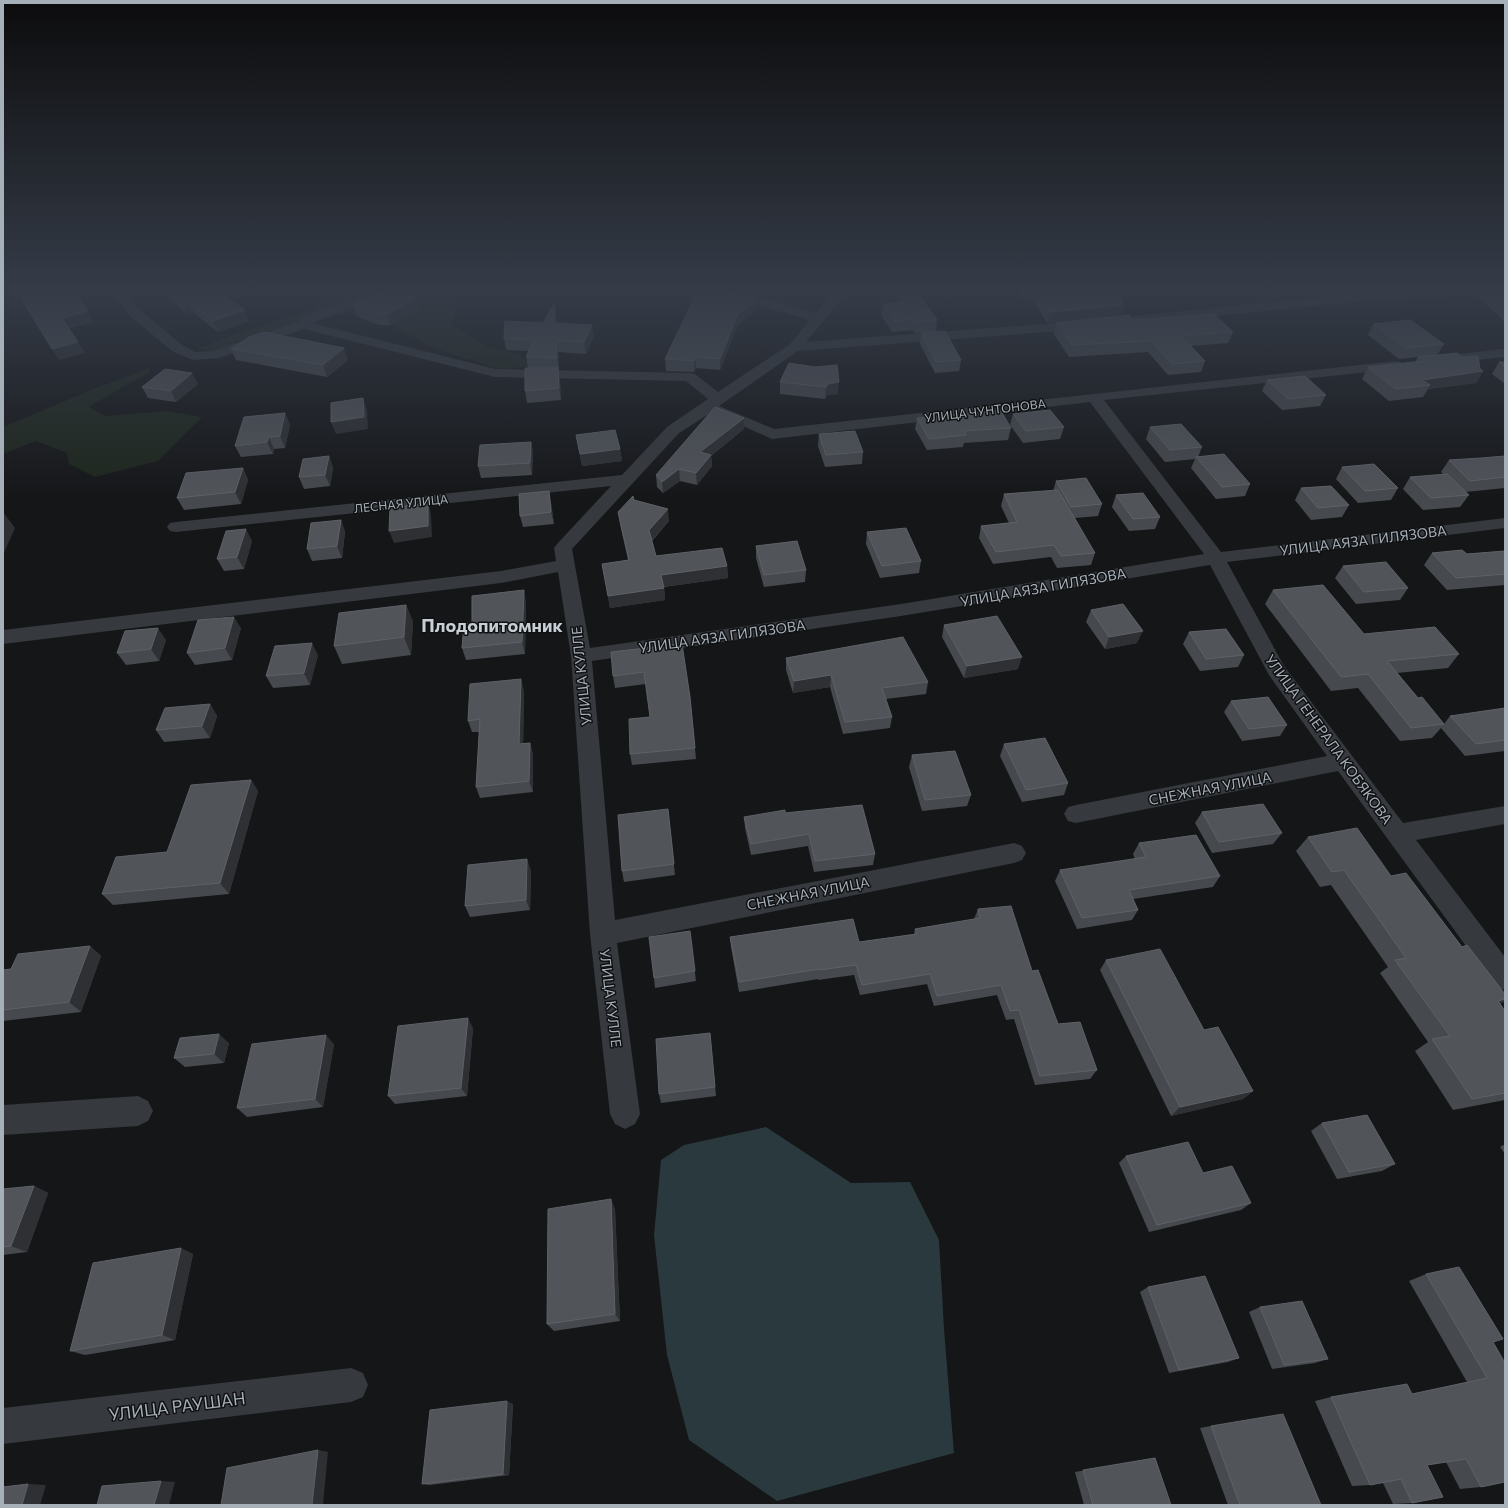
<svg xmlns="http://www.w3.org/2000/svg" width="1508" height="1508" font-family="Commissioner,sans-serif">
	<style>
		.green { fill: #1e261d }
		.water { fill: #2a393d }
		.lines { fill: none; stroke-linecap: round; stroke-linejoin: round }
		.minor { fill: #36393d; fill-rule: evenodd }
		.wall { fill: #46494d }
		.shaded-wall { fill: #2e3033 }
		.building { fill: #515459; stroke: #5e6268 }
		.labels { text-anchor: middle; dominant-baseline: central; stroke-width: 3; stroke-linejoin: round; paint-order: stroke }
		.far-street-label { font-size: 12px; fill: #a6b0b9; stroke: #101113 }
		.street-label { font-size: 14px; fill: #a6b0b9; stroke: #101113 }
		.near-street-label { font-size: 17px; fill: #a6b0b9; stroke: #101113 }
		.district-label { font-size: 18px; font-weight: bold; fill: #c7ced5; stroke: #101113 }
	</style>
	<rect width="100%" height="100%" fill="#151618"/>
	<g class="green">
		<polygon points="345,288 367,288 371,290 408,288 420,298 453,294 457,301 451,325 487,346 522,355 530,367 499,369 433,348 381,318 345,313 248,337 215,352 198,349 213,342 309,310"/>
		<polygon points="150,368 149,373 124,386 89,407 105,416 166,411 202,417 158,461 95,477 69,464 67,453 36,441 3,454 3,427 96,388"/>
	</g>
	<polygon class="water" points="766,1127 851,1183 910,1182 939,1240 944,1329 954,1453 777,1501 689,1440 667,1355 654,1235 661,1160 684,1145"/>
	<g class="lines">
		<g class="minor">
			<path d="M109 288H122L139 309 182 345 195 352 213 351 298 322 304 316 368 293 373 294 374 297 373 300 312 323 495 369 690 373 695 374 718 392 790 344 810 320 709 291 708 288H728L816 313 830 296 833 288H845L841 300 806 342 1085 321 1090 322 1092 325 1090 328 1085 329 798 351 719 406 774 429 1396 361 1401 362 1403 365 1401 368 1396 369 1104 400 1221 552 1505 518V528L1227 562 1284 666 1403 823 1505 806V824L1416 840 1505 957V990L1496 987 1338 771 1076 823 1068 821 1064 814 1068 807 1076 805 1327 756 1269 675 1210 565 901 616 592 661 615 920 1014 843 1022 846 1026 853 1022 860 1014 863 617 943 640 1114 635 1124 625 1129 615 1124 610 1114 590 934 571 656 558 572 501 583 3 644V630L501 571 556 561 554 548 557 544 611 486 176 532 170 531 167 527 170 523 176 522 622 475 667 427 708 399 686 381 495 377 304 329 219 358 193 360 172 351 129 315ZM1090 402 1204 554 901 604 590 648 572 549 679 433 712 412 772 439Z"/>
			<polygon points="1505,288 1505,294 1503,295 1403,297 1135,324 1130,323 1128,320 1130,317 1135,316 1403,289"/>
			<polygon points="1505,349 1505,357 1449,363 1444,362 1442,359 1444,356 1449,355"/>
			<polygon points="138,1096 148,1101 153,1111 148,1121 138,1126 3,1135 3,1105"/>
			<polygon points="351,1368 363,1373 368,1385 363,1397 351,1402 3,1444 3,1408"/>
		</g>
	</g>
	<g class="wall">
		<polygon points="159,288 213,288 249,321 218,332 195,314 188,316"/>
		<polygon points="892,288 914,288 937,320 936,332 914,333 913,330 892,332 881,315 883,304 899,302"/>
		<polygon points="948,288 964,288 963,294 950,297"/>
		<polygon points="1018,288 1115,288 1124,305 1121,316 1047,323 1031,297 1021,297"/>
		<polygon points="1483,288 1505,288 1505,322 1478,297"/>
		<polygon points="417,298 420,309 390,325 379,325 356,316 353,305"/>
		<polygon points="757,299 757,310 738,325 720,370 696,368 694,372 666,371 665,359"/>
		<polygon points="554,303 556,314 556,323 594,336 586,354 558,352 559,369 558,369 560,380 561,400 527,403 525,391 528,368 526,357 529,351 506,350 504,339 543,323"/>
		<polygon points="1132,320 1233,332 1228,343 1191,346 1205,361 1201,372 1168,375 1148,352 1069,357 1054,334 1056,323"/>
		<polygon points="1373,324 1444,344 1437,355 1399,359 1368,335"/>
		<polygon points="921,333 961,360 959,371 935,373 920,344"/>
		<polygon points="231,349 348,360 327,377 236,360"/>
		<polygon points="1418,357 1480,369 1483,371 1476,383 1428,389 1423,397 1389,401 1362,379 1368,367 1415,362"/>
		<polygon points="1499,362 1505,362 1505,384 1492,374"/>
		<polygon points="815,367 838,394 827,395 825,399 780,394 780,382"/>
		<polygon points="1267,380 1326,395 1320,406 1282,410 1262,391"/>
		<polygon points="198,384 176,402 148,398 142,387"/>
		<polygon points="285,413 290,425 285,448 274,449 273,454 241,457 235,446"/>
		<polygon points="1013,414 1064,427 1060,439 1023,443 1010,425"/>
		<polygon points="744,418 744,429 711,456 712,466 697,485 680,481 663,493 657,487 656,475"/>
		<polygon points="917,418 1011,428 1008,440 964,443 963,447 927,450 915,429"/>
		<polygon points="1150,427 1202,447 1198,457 1250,484 1245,496 1216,499 1191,468 1195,459 1165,462 1146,439"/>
		<polygon points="819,434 863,452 862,464 825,467 818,446"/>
		<polygon points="576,435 620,449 622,461 582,466"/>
		<polygon points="531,442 533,453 532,475 481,478 478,466"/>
		<polygon points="329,456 333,468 330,486 304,489 299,477"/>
		<polygon points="1505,456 1505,488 1465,492 1469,495 1460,507 1423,510 1403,489 1410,477 1444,475 1441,472 1449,460 1481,458"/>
		<polygon points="1342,467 1398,488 1391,500 1358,503 1336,479"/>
		<polygon points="243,468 248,480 241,504 184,510 177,498"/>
		<polygon points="1056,481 1102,504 1098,516 1075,518 1095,553 1091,565 1057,568 1051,557 993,564 979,538 981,526 1009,523 1001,506 1004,494 1053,491"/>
		<polygon points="1301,488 1349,505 1342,517 1311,520 1295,500"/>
		<polygon points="549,491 551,503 554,524 523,527 520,516"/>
		<polygon points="1116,495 1160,517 1155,529 1129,531 1112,507"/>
		<polygon points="634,500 669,521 652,541 656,556 727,566 728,578 664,587 665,600 610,608 602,564 628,560 620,524 618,512"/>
		<polygon points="341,520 345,532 342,558 312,561 307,549"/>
		<polygon points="867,532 921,561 919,573 880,578 866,544"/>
		<polygon points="252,541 244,569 224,571 217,559"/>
		<polygon points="756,546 806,570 805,582 764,587 756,558"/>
		<polygon points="1505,551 1505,585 1447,590 1424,565 1432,553 1467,554"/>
		<polygon points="1343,566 1408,588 1400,600 1356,604 1335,578"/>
		<polygon points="1273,590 1364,634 1459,654 1448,668 1397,673 1418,698 1444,724 1450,716 1505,708 1505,751 1465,756 1441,728 1432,738 1400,741 1358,688 1331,691 1265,604"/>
		<polygon points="526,602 525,654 466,660 462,648 472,623"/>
		<polygon points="406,605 413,622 411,655 342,664 334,646"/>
		<polygon points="1091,610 1137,643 1105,649 1086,622"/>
		<polygon points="944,625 1018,669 964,678 942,637"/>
		<polygon points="241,628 232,660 195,665 187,653"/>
		<polygon points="1189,632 1244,655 1238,667 1200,671 1183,644"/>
		<polygon points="166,640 159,661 126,665 117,653"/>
		<polygon points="611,652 690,697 696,759 632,765 630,754 650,717 646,684 615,688 613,676"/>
		<polygon points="318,655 310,685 273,688 266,676"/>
		<polygon points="786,658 928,682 926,694 886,699 892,717 890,728 843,734 830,687 793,693 786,670"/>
		<polygon points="524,691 523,744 530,743 533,755 533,792 480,798 476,787 479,732 472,732 468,721"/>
		<polygon points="1231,701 1287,725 1280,736 1242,741 1224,712"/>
		<polygon points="210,704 217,716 210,738 164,742 156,730"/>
		<polygon points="1004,744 1068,783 1064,795 1022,802 1000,756"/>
		<polygon points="912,755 971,795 967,806 922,811 909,767"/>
		<polygon points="251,780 258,791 229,894 113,905 102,894 167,852"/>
		<polygon points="668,809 675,875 624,882 622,871"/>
		<polygon points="1202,812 1282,833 1273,844 1212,853 1195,823"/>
		<polygon points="785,813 875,854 873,865 814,872 808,846 751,855 745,828 744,817"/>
		<polygon points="1308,837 1391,876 1500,1004 1505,1011 1505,1100 1453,1110 1415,1051 1428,1042 1380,973 1388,967 1331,885 1320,887 1296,851"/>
		<polygon points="1139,843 1220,876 1213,887 1133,899 1138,910 1132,920 1077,929 1055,881 1060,870 1135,859 1133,854"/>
		<polygon points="531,870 530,910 470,917 465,906"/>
		<polygon points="978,909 1032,971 1058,1024 1097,1070 1090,1079 1035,1085 1014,1019 1006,1020 997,995 934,1006 927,984 860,995 854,975 818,980 818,979 739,992 731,947 730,937 859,942 914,934 915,929 974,919"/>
		<polygon points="690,931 696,981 655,988 654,978"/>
		<polygon points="90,946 101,956 81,1012 3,1021 3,970 11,969"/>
		<polygon points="1106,960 1204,1030 1253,1091 1243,1099 1171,1116 1100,970"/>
		<polygon points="473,1028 467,1096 395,1104 388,1096"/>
		<polygon points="710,1033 716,1096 661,1103 659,1094"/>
		<polygon points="229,1043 224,1063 185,1067 174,1058"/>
		<polygon points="334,1044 323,1107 247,1117 237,1108"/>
		<polygon points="1322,1123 1395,1164 1382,1171 1337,1179 1311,1131"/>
		<polygon points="1505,1144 1505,1154 1500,1147"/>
		<polygon points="1126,1156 1203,1173 1251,1203 1241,1210 1149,1232 1119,1163"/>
		<polygon points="34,1186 48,1193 27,1252 3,1255 3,1189"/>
		<polygon points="611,1199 615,1210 620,1321 554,1331 547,1324"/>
		<polygon points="193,1254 175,1340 85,1355 70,1351"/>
		<polygon points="1426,1274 1493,1342 1481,1487 1460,1489 1446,1462 1427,1465 1412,1503 1393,1504 1383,1483 1370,1485 1352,1486 1315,1401 1331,1397 1412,1394 1467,1382 1409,1281"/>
		<polygon points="1148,1287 1239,1358 1228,1362 1169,1373 1140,1292"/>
		<polygon points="1260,1307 1328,1359 1315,1363 1272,1369 1249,1312"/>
		<polygon points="513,1404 509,1475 430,1485 422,1484"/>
		<polygon points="1211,1426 1321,1505 1228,1505 1200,1428"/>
		<polygon points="1155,1458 1171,1505 1084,1505 1075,1472"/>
	</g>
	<g class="shaded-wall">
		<polygon points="952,288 964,288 963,294 950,297"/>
		<polygon points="417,298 420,309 390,325 387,314"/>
		<polygon points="757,299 757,310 738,325 720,370 720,359 738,314"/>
		<polygon points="190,303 195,314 188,316 182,306"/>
		<polygon points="554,303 556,314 557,334 555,323"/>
		<polygon points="1124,305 1121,316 1047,323 1050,312"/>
		<polygon points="245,310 249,321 218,332 213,321"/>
		<polygon points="88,311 94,322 68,329 62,318"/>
		<polygon points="592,325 594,336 586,354 584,342"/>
		<polygon points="556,341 558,352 559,369 557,358"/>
		<polygon points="78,342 85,353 59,360 52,349"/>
		<polygon points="344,348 348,360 327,377 323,365"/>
		<polygon points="696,357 696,368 694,372 694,361"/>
		<polygon points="558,368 560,380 561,400 559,388"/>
		<polygon points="1483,371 1476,383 1428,389 1430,385 1422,380"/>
		<polygon points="192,373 198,384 176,402 171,391"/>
		<polygon points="839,382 838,394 827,395 825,399 826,387 828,384"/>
		<polygon points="363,398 367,410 368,429 336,434 331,422"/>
		<polygon points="285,413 290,425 285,448 280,436"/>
		<polygon points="744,418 744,429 711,456 712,466 697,485 696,473 700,452"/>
		<polygon points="269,437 274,449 273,454 267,442"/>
		<polygon points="531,442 533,453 532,475 530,463"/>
		<polygon points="620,449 622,461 582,466 580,454"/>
		<polygon points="329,456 333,468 330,486 325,475"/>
		<polygon points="243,468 248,480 241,504 235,492"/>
		<polygon points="679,469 680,481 663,493 662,482"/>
		<polygon points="549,491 551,503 554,524 551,512"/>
		<polygon points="428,503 431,515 432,537 394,543 389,531"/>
		<polygon points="668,509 669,521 650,542 649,530"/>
		<polygon points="3,512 15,528 3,555"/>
		<polygon points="341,520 345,532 342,558 337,546"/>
		<polygon points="246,529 252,541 244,569 237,557"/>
		<polygon points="727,566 728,578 662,587 661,575"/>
		<polygon points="664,588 665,600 610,608 608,596"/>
		<polygon points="524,590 526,602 525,654 522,642"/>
		<polygon points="406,605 413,622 411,655 404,637"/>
		<polygon points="234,617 241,628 232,660 225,648"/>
		<polygon points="158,628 166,640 159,661 151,649"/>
		<polygon points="1143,631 1137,643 1105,649 1109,637"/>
		<polygon points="312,643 318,655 310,685 304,673"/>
		<polygon points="1022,657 1018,669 964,678 967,666"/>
		<polygon points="831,675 830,687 793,693 794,681"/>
		<polygon points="521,679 524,691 523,756 519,744"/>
		<polygon points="210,704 217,716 210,738 202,726"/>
		<polygon points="530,743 533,755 533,792 529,781"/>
		<polygon points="251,780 258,791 229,894 220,883"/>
		<polygon points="527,859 531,870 530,910 526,900"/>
		<polygon points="90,946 101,956 81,1012 69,1002"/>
		<polygon points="1505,999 1505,1001 1490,1011 1498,1001"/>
		<polygon points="468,1018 473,1028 467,1096 461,1088"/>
		<polygon points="219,1034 229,1043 224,1063 214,1054"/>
		<polygon points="326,1035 334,1044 323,1107 315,1099"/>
		<polygon points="1253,1091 1243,1099 1171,1116 1180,1107"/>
		<polygon points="34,1186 48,1193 27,1252 11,1246"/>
		<polygon points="611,1199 615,1210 620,1321 615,1314"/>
		<polygon points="181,1248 193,1254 175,1340 162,1335"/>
		<polygon points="507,1401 513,1404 509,1475 503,1474"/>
		<polygon points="318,1450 328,1452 323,1505 312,1505"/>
		<polygon points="161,1481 175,1482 169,1505 154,1505"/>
		<polygon points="28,1484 46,1485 40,1505 22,1505"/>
	</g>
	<g class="building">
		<polygon points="38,288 73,288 88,311 62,318 78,342 52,349 18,293"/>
		<polygon points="165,288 213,288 245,310 213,321 190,303 182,306"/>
		<polygon points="390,288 417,298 387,314 376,314 353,305"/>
		<polygon points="699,288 715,288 757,299 738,314 720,359 696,357 694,361 665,359"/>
		<polygon points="898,288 914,288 937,320 916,322 914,319 894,321 883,304 905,302"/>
		<polygon points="1035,288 1115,288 1124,305 1050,312"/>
		<polygon points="1486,288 1505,288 1505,305"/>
		<polygon points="554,303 555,323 592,325 584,342 556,341 557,358 526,357 534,340 504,339 505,321 543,323"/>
		<polygon points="1214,314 1233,332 1181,336 1205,361 1172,364 1151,341 1072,345 1056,323 1130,315 1132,320"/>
		<polygon points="1410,320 1444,344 1406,348 1373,324"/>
		<polygon points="945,331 961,360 936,362 921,333"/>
		<polygon points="264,332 344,348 323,365 231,349 249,337"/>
		<polygon points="1457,353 1463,357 1478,356 1480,369 1483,371 1422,380 1430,385 1395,389 1368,367 1424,361 1418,357"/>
		<polygon points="1499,362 1505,362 1505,367"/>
		<polygon points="789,363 815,367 837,365 839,382 828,384 826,387 780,382"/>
		<polygon points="525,368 558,368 559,388 525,391"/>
		<polygon points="165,369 192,373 171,391 142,387"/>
		<polygon points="1305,376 1326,395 1288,399 1267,380"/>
		<polygon points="363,398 364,417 331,422 331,403"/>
		<polygon points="715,407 744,418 700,452 711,455 696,473 679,469 662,482 656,475"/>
		<polygon points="1050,410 1064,427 1026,431 1013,414"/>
		<polygon points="1001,411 1011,428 964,431 966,435 929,439 917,418"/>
		<polygon points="285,413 280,436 269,437 267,442 235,446 244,417"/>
		<polygon points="1181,424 1202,447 1170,450 1150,427"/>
		<polygon points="615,430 620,449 580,454 576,435"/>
		<polygon points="855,431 863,452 826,455 819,434"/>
		<polygon points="531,442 530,463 478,466 480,445"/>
		<polygon points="1224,454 1250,484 1222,487 1196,457"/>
		<polygon points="329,456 325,475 299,477 303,459"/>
		<polygon points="1505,456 1505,477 1470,481 1449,460 1481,458"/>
		<polygon points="1374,464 1398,488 1365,491 1342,467"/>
		<polygon points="243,468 235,492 177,498 186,473"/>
		<polygon points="1447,474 1469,495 1431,498 1410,477"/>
		<polygon points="1086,478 1102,504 1071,507 1056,481"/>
		<polygon points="1331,486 1349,505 1318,508 1301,488"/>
		<polygon points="1058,490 1095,553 1061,556 1054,545 996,552 981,526 1017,522 1004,494"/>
		<polygon points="549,491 551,512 520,516 519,494"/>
		<polygon points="1143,493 1160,517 1133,519 1116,495"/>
		<polygon points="633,496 634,500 668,509 649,530 656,556 722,548 727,566 661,575 664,588 608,596 602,564 629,560 618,512"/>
		<polygon points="428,503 428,526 389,531 390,508"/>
		<polygon points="341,520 337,546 307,549 311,523"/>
		<polygon points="906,528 921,561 882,566 867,532"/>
		<polygon points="246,529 237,557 217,559 226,531"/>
		<polygon points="797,541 806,570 764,575 756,546"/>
		<polygon points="1462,550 1467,554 1505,551 1505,574 1456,578 1432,553"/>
		<polygon points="1386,562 1408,588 1364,592 1343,566"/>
		<polygon points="1323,585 1364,634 1435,627 1459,654 1387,661 1418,698 1422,697 1444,724 1411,728 1368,674 1341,677 1273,590"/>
		<polygon points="524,590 522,642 462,648 464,624 472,623 472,596"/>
		<polygon points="1123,604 1143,631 1109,637 1091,610"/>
		<polygon points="406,605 404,637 334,646 339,613"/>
		<polygon points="997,616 1022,657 967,666 944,625"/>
		<polygon points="234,617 225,648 187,653 198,620"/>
		<polygon points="158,628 151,649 117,653 125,631"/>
		<polygon points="1226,629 1244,655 1206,659 1189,632"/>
		<polygon points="903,637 928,682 882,688 892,717 845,722 831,675 794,681 786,658"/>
		<polygon points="312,643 304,673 266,676 275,646"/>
		<polygon points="682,644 690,697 695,748 630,754 629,719 650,717 644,672 613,676 611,652"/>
		<polygon points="521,679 519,744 530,743 529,781 476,787 480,719 468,721 470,684"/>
		<polygon points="1268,697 1287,725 1249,729 1231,701"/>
		<polygon points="210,704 202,726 156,730 165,708"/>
		<polygon points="1505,708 1505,740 1476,744 1450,716"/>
		<polygon points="1045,738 1068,783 1026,790 1004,744"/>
		<polygon points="955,751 971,795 925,800 912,755"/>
		<polygon points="251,780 220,883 102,894 116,857 167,852 191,785"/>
		<polygon points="1263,804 1282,833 1219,842 1202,812"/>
		<polygon points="862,805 875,854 815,861 809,834 751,844 744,817 785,810 785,813"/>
		<polygon points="668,809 674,864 622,871 618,815"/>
		<polygon points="1357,828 1391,876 1406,873 1462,947 1467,945 1505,994 1505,999 1498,1001 1505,1011 1505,1093 1472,1099 1432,1039 1450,1036 1395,960 1406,958 1344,870 1332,872 1308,837"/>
		<polygon points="1196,835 1220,876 1129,890 1138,910 1082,918 1060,870 1146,857 1139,843"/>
		<polygon points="527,859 526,900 465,906 468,865"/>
		<polygon points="1011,906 1032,971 1038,970 1058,1024 1080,1022 1097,1070 1040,1076 1019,1010 1010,1011 1001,985 937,996 930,974 862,985 856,965 819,970 819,969 739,982 730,937 853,919 859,942 917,934 915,929 980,918 978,909"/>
		<polygon points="690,931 695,971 654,978 649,937"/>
		<polygon points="90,946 69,1002 3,1010 3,970 11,969 18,954"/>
		<polygon points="1160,949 1204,1030 1218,1027 1253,1091 1180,1107 1106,960"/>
		<polygon points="468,1018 461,1088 388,1096 398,1026"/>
		<polygon points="710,1033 715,1087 659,1094 656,1039"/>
		<polygon points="219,1034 214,1054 174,1058 180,1038"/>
		<polygon points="326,1035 315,1099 237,1108 252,1044"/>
		<polygon points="1367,1115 1395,1164 1349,1172 1322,1123"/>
		<polygon points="1188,1142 1203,1173 1232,1166 1251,1203 1157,1225 1126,1156"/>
		<polygon points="34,1186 11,1246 3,1247 3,1189"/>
		<polygon points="611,1199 615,1314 547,1324 548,1209"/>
		<polygon points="181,1248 162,1335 70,1351 93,1263"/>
		<polygon points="1459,1267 1503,1339 1493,1342 1505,1363 1505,1482 1481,1487 1466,1459 1427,1465 1443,1497 1412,1503 1401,1479 1370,1485 1331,1397 1407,1384 1412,1394 1487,1378 1426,1274"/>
		<polygon points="1205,1276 1239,1358 1179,1370 1148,1287"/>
		<polygon points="1302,1301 1328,1359 1284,1365 1260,1307"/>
		<polygon points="507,1401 503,1474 422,1484 430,1410"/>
		<polygon points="1283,1414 1321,1505 1240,1505 1211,1426"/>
		<polygon points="318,1450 312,1505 221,1505 227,1468"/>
		<polygon points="1155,1458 1171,1505 1093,1505 1083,1470"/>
		<polygon points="161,1481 154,1505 97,1505 102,1486"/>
		<polygon points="28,1484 22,1505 3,1505 3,1487"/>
	</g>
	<linearGradient id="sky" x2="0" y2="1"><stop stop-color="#0c0c0d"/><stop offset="0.58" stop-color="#353c48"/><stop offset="1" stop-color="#353c48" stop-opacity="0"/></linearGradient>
	<rect width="1508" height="499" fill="url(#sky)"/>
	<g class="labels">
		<g class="far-street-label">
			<text transform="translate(985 410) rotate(-7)">УЛИЦА ЧУНТОНОВА</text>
			<text transform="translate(401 503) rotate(-6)">ЛЕСНАЯ УЛИЦА</text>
		</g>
		<g class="street-label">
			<text transform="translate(1363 540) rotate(-7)">УЛИЦА АЯЗА ГИЛЯЗОВА</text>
			<text transform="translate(1043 587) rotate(-10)">УЛИЦА АЯЗА ГИЛЯЗОВА</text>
			<text transform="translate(722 636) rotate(-8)">УЛИЦА АЯЗА ГИЛЯЗОВА</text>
			<text transform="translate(581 676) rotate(-96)">УЛИЦА КУЛЛЕ</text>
			<text transform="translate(1329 739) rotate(54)">УЛИЦА ГЕНЕРАЛА КОБЯКОВА</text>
			<text transform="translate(1210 788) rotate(-11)">СНЕЖНАЯ УЛИЦА</text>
			<text transform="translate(808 893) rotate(-11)">СНЕЖНАЯ УЛИЦА</text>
			<text transform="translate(611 998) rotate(83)">УЛИЦА КУЛЛЕ</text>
		</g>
		<g class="near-street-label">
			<text transform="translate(177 1406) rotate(-7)">УЛИЦА РАУШАН</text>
		</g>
		<g class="district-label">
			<text x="492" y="625">Плодопитомник</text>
		</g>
	</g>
	<rect width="1508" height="1508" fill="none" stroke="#a6b0b9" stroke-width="8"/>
</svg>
